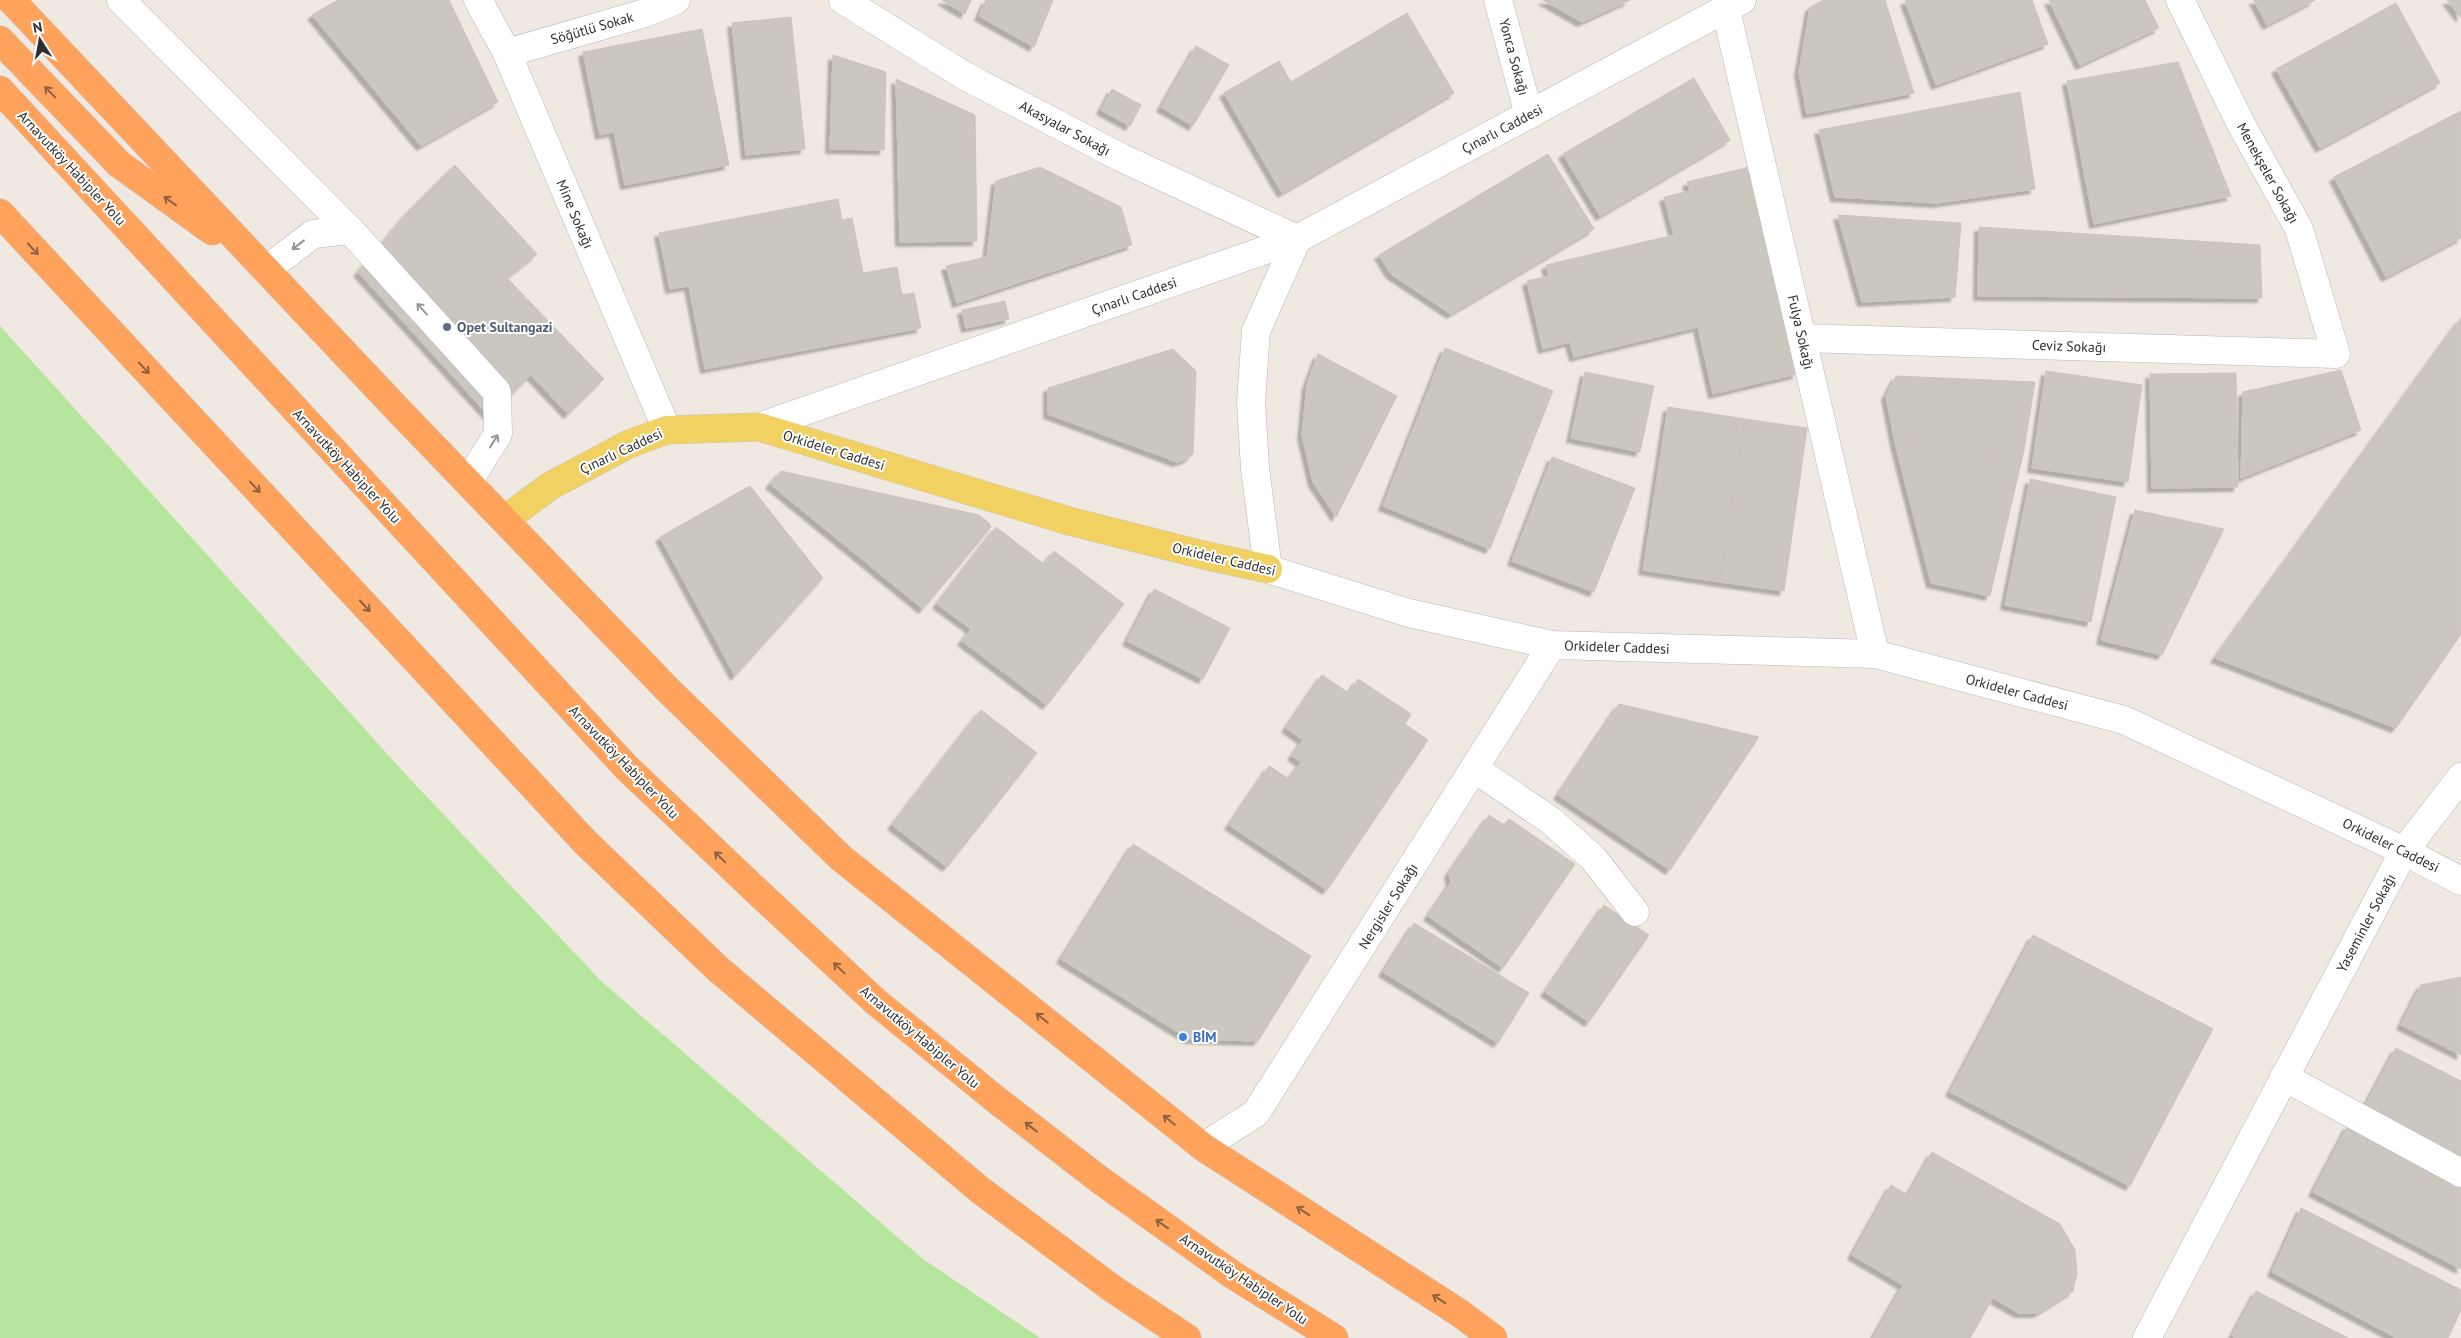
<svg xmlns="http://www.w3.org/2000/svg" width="2461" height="1338" font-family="'PT Sans',sans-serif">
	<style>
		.green { fill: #b6e59e }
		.building { fill: #cbc7bf; stroke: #cbc5ba; filter: url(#shadow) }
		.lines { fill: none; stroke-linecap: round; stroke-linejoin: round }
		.minor-casing { stroke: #b4b7c1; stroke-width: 29 }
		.major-casing { stroke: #c9c9c9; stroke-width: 29 }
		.highway-casing { stroke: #c9c9c9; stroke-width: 29 }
		.minor { stroke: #fff; stroke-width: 28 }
		.major { stroke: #f2d163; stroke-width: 28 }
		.highway { stroke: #ffa35c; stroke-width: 28 }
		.oneway { stroke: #8c6343 }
		.oneway2 { stroke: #969696 }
		.service-dot { fill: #5c6f8a; stroke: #fff; stroke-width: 2 }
		.shop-dot { fill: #3f7fe0; stroke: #fff; stroke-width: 2 }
		.labels { text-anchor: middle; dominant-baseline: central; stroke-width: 4; stroke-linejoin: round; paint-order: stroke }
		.street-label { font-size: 14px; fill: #2e2e2e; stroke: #fff }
		.service-label { font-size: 14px; font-weight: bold; fill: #4e5e75; stroke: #fff; text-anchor: start }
		.shop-label { font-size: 14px; font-weight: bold; fill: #366cbe; stroke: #fff; text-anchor: start }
	</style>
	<defs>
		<filter id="shadow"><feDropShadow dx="-4.5" dy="4.5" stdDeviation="1" flood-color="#0004"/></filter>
	</defs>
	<rect width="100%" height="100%" fill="#efe9e1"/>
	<polygon class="green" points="0,326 410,779 602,982 923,1259 1040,1338 0,1338"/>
	<g class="building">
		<polygon points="338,0 449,0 498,102 421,146 312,15"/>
		<polygon points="942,0 971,0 965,14"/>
		<polygon points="986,0 1053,0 1034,47 979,16"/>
		<polygon points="1543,0 1630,0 1582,22"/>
		<polygon points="1824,0 1885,0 1914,93 1807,114 1799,72 1810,7"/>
		<polygon points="1905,0 2032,0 2048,44 1936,85"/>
		<polygon points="2049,0 2145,0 2159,28 2080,65"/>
		<polygon points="2254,0 2315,0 2267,25"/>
		<polygon points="2447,0 2461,0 2461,18"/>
		<polygon points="2396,3 2440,83 2320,148 2276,69"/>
		<polygon points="1407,13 1454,93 1282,193 1224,93 1279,61 1291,82"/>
		<polygon points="791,17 805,149 746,155 732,23"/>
		<polygon points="702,29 729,165 625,185 614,132 600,135 583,52"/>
		<polygon points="1196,46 1229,65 1193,126 1161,107"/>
		<polygon points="833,55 886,72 884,150 830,149"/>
		<polygon points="2178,62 2231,196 2094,224 2067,81"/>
		<polygon points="1694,78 1730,140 1600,216 1563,154"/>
		<polygon points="896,79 975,115 977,241 900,242"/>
		<polygon points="1112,89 1141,105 1130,126 1101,110"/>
		<polygon points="2020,92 2035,189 1937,203 1835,197 1819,130"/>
		<polygon points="2461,111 2461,238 2386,277 2334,177"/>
		<polygon points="1548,154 1594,229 1451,314 1391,274 1379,255"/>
		<polygon points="455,165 537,254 507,278 492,281 477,275 408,212"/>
		<polygon points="1040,167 1121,207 1132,245 957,303 946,266 987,257 996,181"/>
		<polygon points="1749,167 1797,374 1713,394 1698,327 1574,357 1570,342 1543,349 1527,281 1549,276 1546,265 1674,235 1664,197 1690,191 1687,182"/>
		<polygon points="838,199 842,220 852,218 863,273 897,267 902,295 914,293 921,328 705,369 689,286 670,289 659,233"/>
		<polygon points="408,212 477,275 492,281 507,278 604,379 568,414 531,375 489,416 358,272"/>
		<polygon points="1838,215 1961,223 1955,297 1862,302"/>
		<polygon points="1979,227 2260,245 2262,298 1978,296"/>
		<polygon points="1005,301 1009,319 966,328 962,310"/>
		<polygon points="2461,318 2461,634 2396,728 2215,658"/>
		<polygon points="1445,348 1553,391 1490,549 1383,506"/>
		<polygon points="1173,349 1196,371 1193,454 1187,459 1177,462 1048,414 1048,388"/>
		<polygon points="1318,354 1397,396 1336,517 1313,482 1302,435 1307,384"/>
		<polygon points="2341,370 2361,430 2241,478 2243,392"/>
		<polygon points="2046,371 2142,385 2128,482 2032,468"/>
		<polygon points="1585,372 1654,386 1640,452 1571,438"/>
		<polygon points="2236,373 2238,487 2152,488 2150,374"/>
		<polygon points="1896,376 2035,382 2024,450 1896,447 1886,396"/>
		<polygon points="1668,407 1745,419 1720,582 1643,570"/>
		<polygon points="1745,419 1807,428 1796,507 1732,498"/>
		<polygon points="1896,447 2024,450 1990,596 1931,583"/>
		<polygon points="1552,457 1635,488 1594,592 1512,561"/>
		<polygon points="781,471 979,515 989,523 991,527 923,609 770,484"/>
		<polygon points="2030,479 2116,497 2091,622 2005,605"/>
		<polygon points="750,486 823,578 735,676 660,537"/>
		<polygon points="1732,498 1796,507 1784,591 1720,582"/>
		<polygon points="2135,510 2224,529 2162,655 2101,640"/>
		<polygon points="996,527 1044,564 1054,551 1124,604 1047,705 962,641 971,629 937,604"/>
		<polygon points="1154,589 1230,628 1203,679 1127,641"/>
		<polygon points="1322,675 1349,693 1358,679 1411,714 1405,724 1428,740 1327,890 1229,825 1269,766 1289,779 1301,762 1292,756 1303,740 1286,728"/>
		<polygon points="1619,704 1759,737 1670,870 1558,795"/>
		<polygon points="981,710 1037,753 947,867 892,825"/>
		<polygon points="1489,815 1504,825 1509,819 1575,864 1503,968 1428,916 1451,882 1449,873"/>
		<polygon points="1133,844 1311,956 1258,1041 1189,1039 1061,959"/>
		<polygon points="1604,905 1649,935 1589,1022 1545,992"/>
		<polygon points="1414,923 1529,993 1498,1043 1383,972"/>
		<polygon points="2033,935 2213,1029 2130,1186 1950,1092"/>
		<polygon points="2461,977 2461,1055 2401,1025 2421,985"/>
		<polygon points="2396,1048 2461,1081 2461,1158 2364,1108"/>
		<polygon points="2348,1125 2461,1184 2461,1269 2313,1192"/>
		<polygon points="1932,1152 2060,1224 2075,1250 2077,1273 2073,1291 2038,1313 2019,1313 1993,1298 1970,1338 1873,1338 1903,1285 1852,1255 1891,1185 1908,1195"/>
		<polygon points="2301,1208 2461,1290 2461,1310 2448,1338 2397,1338 2272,1272"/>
		<polygon points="2256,1291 2348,1338 2236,1338 2232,1336"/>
	</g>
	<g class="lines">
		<defs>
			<g id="minor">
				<polyline points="121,0 350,230"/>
				<polyline points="478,0 507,53 667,430"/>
				<polyline points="843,0 965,76 1120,157 1297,239"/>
				<polyline points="1498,0 1529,115"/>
				<polyline points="1726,10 1875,654"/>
				<polyline points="507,53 645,13 676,0"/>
				<polyline points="1297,239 1256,331 1251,402 1255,468 1268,569 1409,613 1552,645 1875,654 2124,720 2404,851 2461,881"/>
				<polyline points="266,270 313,234 350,230 497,392 498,434 468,482"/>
				<polyline points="1802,338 2336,354 2299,229 2241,124 2180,0"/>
				<polyline points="759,427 1297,239 1742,0"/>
				<polyline points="1475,769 1550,820 1593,858 1635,912"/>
				<polyline points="2284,1077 2461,1173"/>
				<polyline points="1203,1147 1256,1113 1552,645"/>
				<polyline points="2147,1338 2404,851 2461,777"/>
			</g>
			<polyline id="major" points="504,520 550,486 629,444 667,430 759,427 1069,521 1203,555 1268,569"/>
			<g id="highway">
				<polyline points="11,0 401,413 668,690 841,858 1203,1147 1461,1314 1493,1338"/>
				<polyline points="0,40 119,164 212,231"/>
				<polyline points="0,90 627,768 763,897 876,1002 999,1102 1100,1180 1233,1275 1334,1338"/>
				<polyline points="0,213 586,843 718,969 980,1190 1113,1289 1187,1338"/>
			</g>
		</defs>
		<use href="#minor" class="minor-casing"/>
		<use href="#major" class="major-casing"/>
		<use href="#highway" class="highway-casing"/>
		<use href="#minor" class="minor"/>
		<use href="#major" class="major"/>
		<use href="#highway" class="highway"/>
	</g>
	<defs><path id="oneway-shaft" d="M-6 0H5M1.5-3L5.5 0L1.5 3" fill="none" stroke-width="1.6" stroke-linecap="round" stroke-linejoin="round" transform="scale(1.25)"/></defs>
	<g class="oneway">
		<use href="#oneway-shaft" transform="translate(50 92) rotate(-134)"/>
		<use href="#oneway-shaft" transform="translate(170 201) rotate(-144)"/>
		<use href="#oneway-shaft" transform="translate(33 249) rotate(47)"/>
		<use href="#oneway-shaft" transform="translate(144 368) rotate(47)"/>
		<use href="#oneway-shaft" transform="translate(255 487) rotate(47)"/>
		<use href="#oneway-shaft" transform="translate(365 606) rotate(47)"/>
		<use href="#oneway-shaft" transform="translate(720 857) rotate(-136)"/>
		<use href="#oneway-shaft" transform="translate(839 968) rotate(-137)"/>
		<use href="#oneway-shaft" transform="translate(1042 1018) rotate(-141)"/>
		<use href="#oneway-shaft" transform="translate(1169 1120) rotate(-141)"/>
		<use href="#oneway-shaft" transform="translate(1031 1127) rotate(-142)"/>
		<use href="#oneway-shaft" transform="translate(1303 1211) rotate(-147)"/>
		<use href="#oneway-shaft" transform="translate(1162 1224) rotate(-144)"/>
		<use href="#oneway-shaft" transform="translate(1439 1299) rotate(-147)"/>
	</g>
	<g class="oneway2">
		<use href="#oneway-shaft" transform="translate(298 245) rotate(142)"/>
		<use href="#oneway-shaft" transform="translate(422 309) rotate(-132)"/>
		<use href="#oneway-shaft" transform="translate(494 441) rotate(-58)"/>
	</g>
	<circle class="service-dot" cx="447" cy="327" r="5"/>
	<circle class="shop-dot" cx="1183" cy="1037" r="5"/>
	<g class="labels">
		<g class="street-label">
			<text transform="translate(592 28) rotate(-16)">Söğütlü Sokak</text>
			<text transform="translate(1514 57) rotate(75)">Yonca Sokağı</text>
			<text transform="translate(1065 128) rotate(28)">Akasyalar Sokağı</text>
			<text transform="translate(1502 129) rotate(-28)">Çınarlı Caddesi</text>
			<text transform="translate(72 168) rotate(47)">Arnavutköy Habipler Yolu</text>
			<text transform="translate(2268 173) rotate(61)">Menekşeler Sokağı</text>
			<text transform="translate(575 214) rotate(67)">Mine Sokağı</text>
			<text transform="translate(1134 296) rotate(-19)">Çınarlı Caddesi</text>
			<text transform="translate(1801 332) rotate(77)">Fulya Sokağı</text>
			<text transform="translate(2069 346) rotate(2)">Ceviz Sokağı</text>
			<text transform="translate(834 450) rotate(17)">Orkideler Caddesi</text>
			<text transform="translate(621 451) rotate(-25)">Çınarlı Caddesi</text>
			<text transform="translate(347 466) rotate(47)">Arnavutköy Habipler Yolu</text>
			<text transform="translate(1224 559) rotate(13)">Orkideler Caddesi</text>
			<text transform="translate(1617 647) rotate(2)">Orkideler Caddesi</text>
			<text transform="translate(2017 692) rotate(15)">Orkideler Caddesi</text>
			<text transform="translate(624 762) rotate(46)">Arnavutköy Habipler Yolu</text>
			<text transform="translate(2391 845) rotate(26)">Orkideler Caddesi</text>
			<text transform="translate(1388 906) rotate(-58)">Nergisler Sokağı</text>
			<text transform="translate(2366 923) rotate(-62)">Yaseminler Sokağı</text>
			<text transform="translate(920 1037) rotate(40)">Arnavutköy Habipler Yolu</text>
			<text transform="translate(1244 1279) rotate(34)">Arnavutköy Habipler Yolu</text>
		</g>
		<g class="service-label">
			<text x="457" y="327">Opet Sultangazi</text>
		</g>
		<g class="shop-label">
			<text x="1193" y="1037">BİM</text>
		</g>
	</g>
	<g transform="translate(40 40) rotate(349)" stroke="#ffffff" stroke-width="4" paint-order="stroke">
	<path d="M0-4L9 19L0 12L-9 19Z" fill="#2e2e2e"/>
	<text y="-8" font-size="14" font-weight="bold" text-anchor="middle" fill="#2e2e2e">N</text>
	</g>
</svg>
